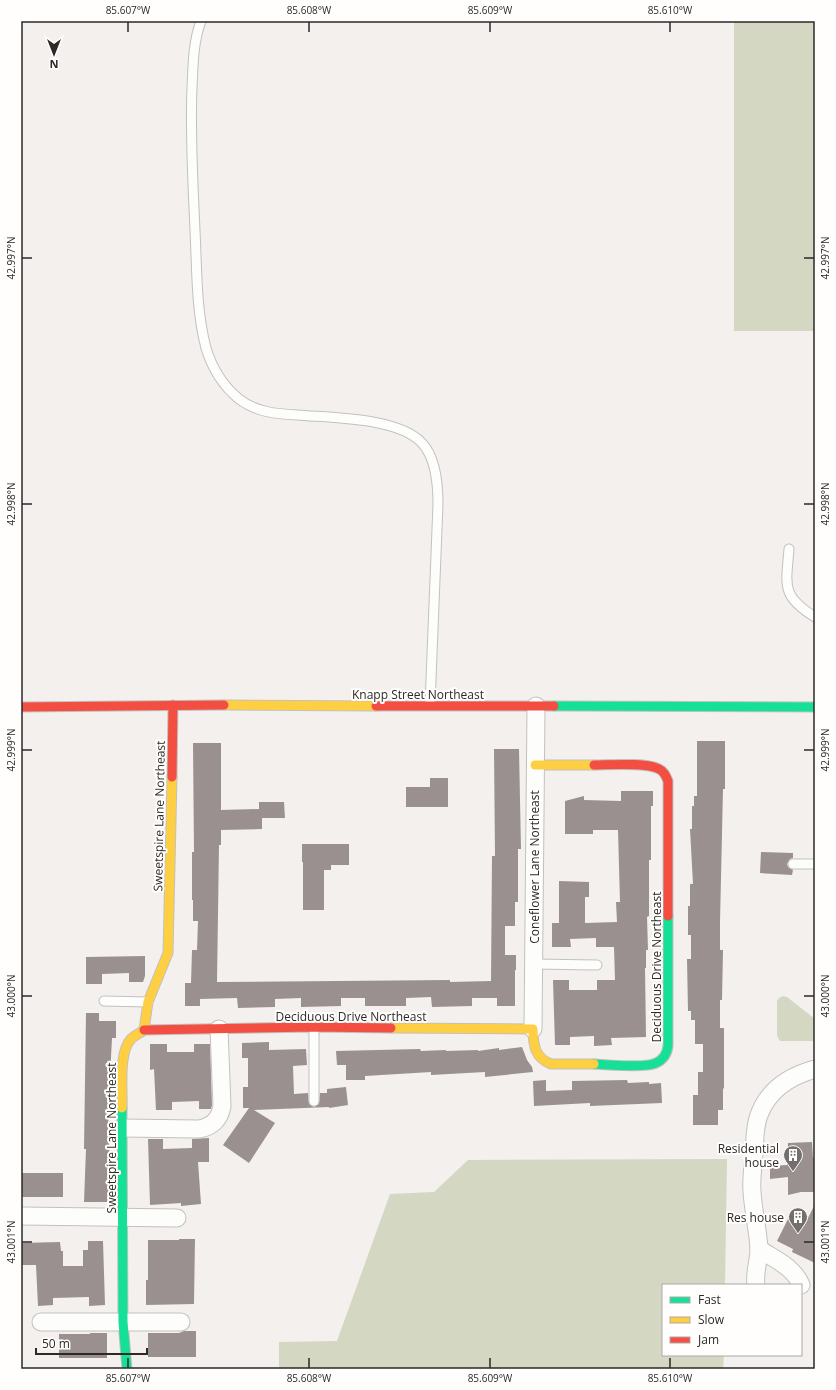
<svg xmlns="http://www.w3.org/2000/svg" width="836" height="1390" font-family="'Open Sans',sans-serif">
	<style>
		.green { fill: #d4d7c1 }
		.building { fill: #9a9090 }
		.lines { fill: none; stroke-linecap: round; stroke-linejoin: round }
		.lane-casing { stroke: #c3c1bf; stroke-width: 11 }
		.street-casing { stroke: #c3c1bf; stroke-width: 19 }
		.fast-casing { stroke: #c3c1bf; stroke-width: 11 }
		.slow-casing { stroke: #c3c1bf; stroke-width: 11 }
		.jam-casing { stroke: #c3c1bf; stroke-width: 11 }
		.lane { stroke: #fdfdfc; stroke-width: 9 }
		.street { stroke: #fdfdfc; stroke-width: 17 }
		.fast { stroke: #16e098; stroke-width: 9 }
		.slow { stroke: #ffcf43; stroke-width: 9 }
		.jam { stroke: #f24e42; stroke-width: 9 }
		.ticks { fill: none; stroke: #2c2928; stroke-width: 1.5 }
		.labels { text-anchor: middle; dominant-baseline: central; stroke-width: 4; stroke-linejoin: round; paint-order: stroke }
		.street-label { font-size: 12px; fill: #2c2928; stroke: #fffefd }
		.poi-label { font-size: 12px; fill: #2c2928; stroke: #fffefd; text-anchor: end }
		.neatline { fill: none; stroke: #2c2928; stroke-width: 1.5 }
		.ticks-label { font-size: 10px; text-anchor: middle; fill: #2c2928 }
	</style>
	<rect width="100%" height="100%" fill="#f3f0ee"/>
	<g class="green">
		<rect x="734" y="21" width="81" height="310"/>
		<polygon points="783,996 787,997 815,1019 815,1041 780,1041 777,1036 777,1001 779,998"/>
		<polygon points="727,1159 725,1285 663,1285 663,1355 724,1355 723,1369 279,1369 279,1342 337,1341 390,1194 434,1192 468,1160"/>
	</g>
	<g class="building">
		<polygon points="697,741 725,741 725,789 723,789 720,922 720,950 723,950 722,1000 720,1000 720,1028 724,1028 724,1088 723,1089 723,1110 718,1110 718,1125 693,1125 693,1095 698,1095 698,1072 703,1072 703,1044 695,1044 695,1020 691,1020 691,1011 688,1011 687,959 691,959 691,935 688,935 688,906 690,906 690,884 693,884 690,829 692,829 692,806 694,806 694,796 697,796"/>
		<polygon points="193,743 221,743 221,810 259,809 259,802 284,802 285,818 262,818 262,829 221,830 221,845 219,845 217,982 450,980 450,982 491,981 492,856 495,856 494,749 519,749 521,849 518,849 518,902 515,902 515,926 505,926 505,955 516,955 516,970 515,970 515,1006 497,1006 497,998 472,998 472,1006 432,1007 431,997 406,998 406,1006 365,1006 365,998 341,998 341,1006 301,1007 301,998 275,999 275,1007 238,1008 237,998 200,999 200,1006 185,1006 185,983 191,983 192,950 197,950 198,921 193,921 193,900 192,900 192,852 194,852"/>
		<polygon points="430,778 448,778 448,807 406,807 406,787 430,787"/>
		<polygon points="621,791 653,791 653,806 651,806 651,860 649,860 649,916 647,917 648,950 646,950 646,968 645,968 646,1037 611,1038 612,1045 594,1046 594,1036 570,1037 570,1045 555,1045 553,980 569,980 569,990 597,990 597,980 615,980 614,947 596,947 596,938 570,939 571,947 552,947 552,923 559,923 559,881 589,882 589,897 585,897 585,923 617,922 616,902 620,902 618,830 593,830 593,834 565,834 565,801 584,796 584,800 621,801"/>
		<polygon points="302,844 349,844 349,865 331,865 331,870 324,870 324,910 303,910 303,862 302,862"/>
		<polygon points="761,852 793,853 793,858 790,859 787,864 788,867 793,870 792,875 760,873"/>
		<polygon points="145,956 145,976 143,982 129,982 129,973 102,974 102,984 86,984 86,957"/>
		<polygon points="86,1013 99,1013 99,1021 116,1021 116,1038 112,1038 109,1095 108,1133 109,1133 110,1202 84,1202 86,1149 84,1149"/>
		<polygon points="269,1042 269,1050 306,1049 307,1065 293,1066 294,1094 308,1093 309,1104 314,1107 319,1104 320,1093 327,1093 327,1089 346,1087 348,1105 329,1108 329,1107 254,1110 275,1123 249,1163 223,1145 249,1108 243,1108 243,1087 248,1087 248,1058 242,1058 242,1043"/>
		<polygon points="150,1044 167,1044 167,1052 194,1052 194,1044 210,1044 212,1105 211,1109 199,1109 199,1101 172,1102 172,1110 156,1110 154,1069 150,1070"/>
		<polygon points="522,1047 527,1060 532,1067 533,1072 485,1077 485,1072 431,1075 431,1072 365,1076 365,1080 346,1080 346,1065 337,1065 336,1051 420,1049 421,1051 446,1050 446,1051 478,1050 478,1051 499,1048 499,1050"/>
		<polygon points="546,1080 546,1091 572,1090 572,1081 627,1080 628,1083 649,1082 649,1084 661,1083 662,1103 590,1106 590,1103 534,1106 533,1081"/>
		<polygon points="209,1138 209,1162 198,1162 201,1204 181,1206 181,1203 150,1205 148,1139 163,1139 163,1149 192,1148 192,1139"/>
		<polygon points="812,1142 813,1158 815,1158 815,1192 801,1192 788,1195 788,1177 770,1179 770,1166 787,1165 788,1143"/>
		<rect x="21" y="1173" width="42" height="24"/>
		<polygon points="815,1204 815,1263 792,1252 793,1249 777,1241 788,1219 804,1226"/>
		<polygon points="179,1239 195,1239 194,1304 146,1305 146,1280 148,1280 148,1240 179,1240"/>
		<polygon points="88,1241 103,1241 105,1305 89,1306 89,1297 53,1298 53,1305 38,1306 36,1265 21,1265 21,1243 60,1242 61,1251 63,1251 63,1266 83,1266 83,1250 88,1250"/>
		<polygon points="184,1331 196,1331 196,1357 148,1357 148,1333 179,1333"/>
		<polygon points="90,1333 107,1333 107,1358 59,1358 59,1334 90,1334"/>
	</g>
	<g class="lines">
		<defs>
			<g id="lane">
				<path d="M201 21C193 42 193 66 192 88 190 136 193 183 195 231 197 269 196 310 206 348 212 368 222 385 239 399 256 412 276 414 297 415 330 418 398 417 422 443 436 458 438 484 438 504L430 705"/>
				<path d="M789 549C786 586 781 596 815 617"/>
				<polyline points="793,864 815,864"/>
				<polyline points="534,964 597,965"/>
				<polyline points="104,1001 148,1002"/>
				<polyline points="314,1101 314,1027"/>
			</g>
			<g id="street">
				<polyline points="533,1029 536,706"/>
				<path d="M122 1128 199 1129C212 1127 220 1119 222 1106L219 1029"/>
				<polyline points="21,1216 177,1218"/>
				<path d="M759 1249C774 1259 794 1267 801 1285"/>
				<path d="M756 1285C754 1273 759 1261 759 1249 758 1230 753 1210 752 1191 751 1179 753 1167 754 1155 755 1142 754 1128 759 1115 768 1090 790 1076 815 1069"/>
				<polyline points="41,1322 181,1322"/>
			</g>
			<g id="fast">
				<polyline points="554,706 815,707"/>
				<path d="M594 1064C607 1065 646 1068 656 1063 663 1060 667 1054 668 1046V916"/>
				<polyline points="122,1108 123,1322 127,1369"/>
			</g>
			<g id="slow">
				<polyline points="224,705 376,706"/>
				<polyline points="535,765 594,765"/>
				<path d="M391 1028 533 1029C533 1045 535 1058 551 1064H594"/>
				<path d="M122 1108C123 1090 118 1053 131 1039 134 1036 140 1033 144 1030L148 1002 168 953 172 777"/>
			</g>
			<g id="jam">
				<polyline points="376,706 554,706"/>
				<polyline points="21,707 224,705"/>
				<path d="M594 765C608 765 647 762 659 769 664 771 666 776 668 781V916"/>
				<polyline points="172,777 173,705"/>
				<polyline points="144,1030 314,1027 391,1028"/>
			</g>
		</defs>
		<use href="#lane" class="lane-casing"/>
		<use href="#street" class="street-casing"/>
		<use href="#fast" class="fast-casing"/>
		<use href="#slow" class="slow-casing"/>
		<use href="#jam" class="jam-casing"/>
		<use href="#lane" class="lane"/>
		<use href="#street" class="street"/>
		<use href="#fast" class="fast"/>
		<use href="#slow" class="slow"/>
		<use href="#jam" class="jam"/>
	</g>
	<path class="ticks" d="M128 22V32M309 22V32M490 22V32M670 22V32M22 258H32M804 258H814M22 504H32M804 504H814M22 750H32M804 750H814M22 996H32M804 996H814M22 1242H32M804 1242H814M128 1358V1368M309 1358V1368M490 1358V1368M670 1358V1368"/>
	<defs>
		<symbol id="building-pin" viewBox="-11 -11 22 30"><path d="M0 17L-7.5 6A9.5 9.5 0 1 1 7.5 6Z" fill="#726f6d" stroke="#fffefd"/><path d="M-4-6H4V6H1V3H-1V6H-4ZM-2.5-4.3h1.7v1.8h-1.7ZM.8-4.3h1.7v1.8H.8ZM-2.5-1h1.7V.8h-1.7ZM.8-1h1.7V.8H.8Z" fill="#fff"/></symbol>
	</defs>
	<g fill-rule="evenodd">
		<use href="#building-pin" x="782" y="1144" width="22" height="30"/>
		<use href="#building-pin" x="787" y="1206" width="22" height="30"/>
	</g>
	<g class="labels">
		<g class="street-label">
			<text x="418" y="694">Knapp Street Northeast</text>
			<text transform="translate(159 816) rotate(-89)">Sweetspire Lane Northeast</text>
			<text transform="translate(534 867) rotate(-90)">Coneflower Lane Northeast</text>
			<text transform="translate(656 967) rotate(-90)">Deciduous Drive Northeast</text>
			<text x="351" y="1016">Deciduous Drive Northeast</text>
			<text transform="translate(111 1138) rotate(-90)">Sweetspire Lane Northeast</text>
		</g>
		<g class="poi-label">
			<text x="779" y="1148">Residential<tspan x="779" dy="14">house</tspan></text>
			<text x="784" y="1217">Res house</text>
		</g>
	</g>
	<rect width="836" height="1390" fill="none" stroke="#fffefd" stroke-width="44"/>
	<rect x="662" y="1284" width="140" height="72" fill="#fffefd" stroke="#aba9a8"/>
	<rect x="670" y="1297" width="20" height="6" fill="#16e098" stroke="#aba9a8"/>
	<text x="698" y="1304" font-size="12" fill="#2c2928">Fast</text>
	<rect x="670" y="1317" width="20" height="6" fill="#ffcf43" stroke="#aba9a8"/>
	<text x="698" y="1324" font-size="12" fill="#2c2928">Slow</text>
	<rect x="670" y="1337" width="20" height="6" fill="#f24e42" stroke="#aba9a8"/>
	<text x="698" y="1344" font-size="12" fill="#2c2928">Jam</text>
	<g transform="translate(54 54) rotate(180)" stroke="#fffefd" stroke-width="3" paint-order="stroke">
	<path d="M0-3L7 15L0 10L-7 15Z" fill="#2c2928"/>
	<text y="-6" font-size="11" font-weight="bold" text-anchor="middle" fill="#2c2928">N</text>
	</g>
	<path d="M36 1348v6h111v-6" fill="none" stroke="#2c2928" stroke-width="2"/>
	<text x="42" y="1348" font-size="12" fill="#2c2928" stroke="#fffefd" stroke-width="3" paint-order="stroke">50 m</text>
	<rect x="22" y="22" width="792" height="1346" class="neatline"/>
	<g class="ticks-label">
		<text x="128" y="14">85.607°W</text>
		<text x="309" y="14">85.608°W</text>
		<text x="490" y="14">85.609°W</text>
		<text x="670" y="14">85.610°W</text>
		<text transform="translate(825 258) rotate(-90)" y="4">42.997°N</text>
		<text transform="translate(11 258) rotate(-90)" y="4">42.997°N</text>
		<text transform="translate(825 504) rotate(-90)" y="4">42.998°N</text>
		<text transform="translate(11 504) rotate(-90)" y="4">42.998°N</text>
		<text transform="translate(11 750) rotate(-90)" y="4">42.999°N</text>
		<text transform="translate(825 750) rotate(-90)" y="4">42.999°N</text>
		<text transform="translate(11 996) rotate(-90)" y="4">43.000°N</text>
		<text transform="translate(825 996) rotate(-90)" y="4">43.000°N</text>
		<text transform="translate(825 1242) rotate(-90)" y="4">43.001°N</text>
		<text transform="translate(11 1242) rotate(-90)" y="4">43.001°N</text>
		<text x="128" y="1382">85.607°W</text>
		<text x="309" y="1382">85.608°W</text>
		<text x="490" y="1382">85.609°W</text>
		<text x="670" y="1382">85.610°W</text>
	</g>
</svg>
